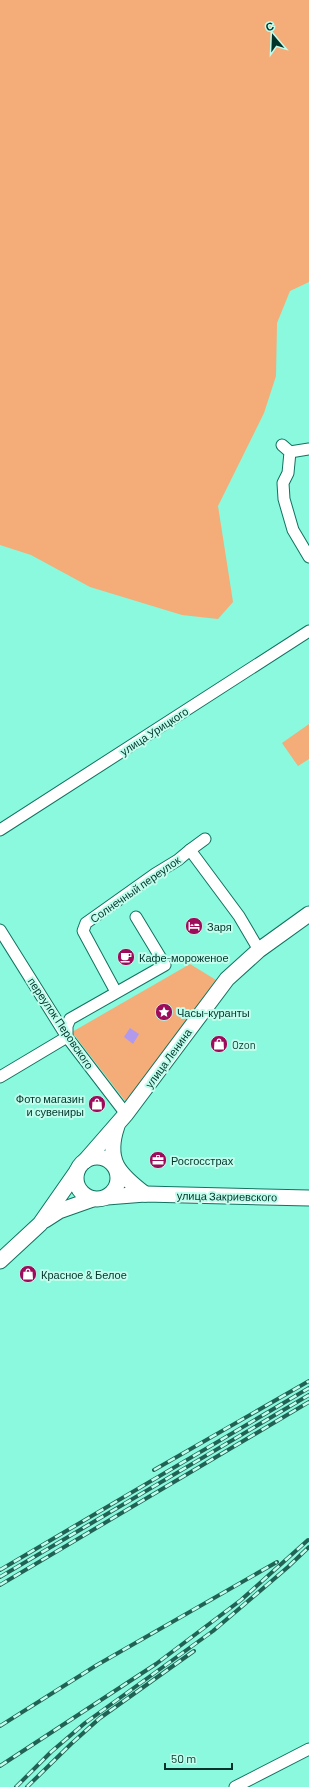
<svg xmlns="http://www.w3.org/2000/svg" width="309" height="1787" font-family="Barlow,sans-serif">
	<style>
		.green { fill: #f4ac78 }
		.water { fill: #b19aed }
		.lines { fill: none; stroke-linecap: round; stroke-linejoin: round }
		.street-casing { stroke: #117260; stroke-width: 13 }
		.secondary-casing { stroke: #117260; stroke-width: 17 }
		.street { stroke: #fff; stroke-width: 11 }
		.secondary { stroke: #fff; stroke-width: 15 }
		.rail-casing { stroke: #216255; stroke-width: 4 }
		.rail { stroke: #c0fdec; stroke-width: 2.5; stroke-dasharray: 8; stroke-linecap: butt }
		.labels { text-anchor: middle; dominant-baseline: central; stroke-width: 4; stroke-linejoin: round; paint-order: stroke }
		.street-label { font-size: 11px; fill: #00342b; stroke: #c0fdec }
		.poi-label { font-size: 11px; fill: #00342b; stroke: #c0fdec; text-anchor: start }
	</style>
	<rect width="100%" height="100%" fill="#8af9de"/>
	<g class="green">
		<polygon points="0,0 309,0 309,282 290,291 277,323 276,376 264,413 218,506 233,602 218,619 182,615 90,587 31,555 0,545"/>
		<polygon points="309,724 309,759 298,766 282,743"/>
		<polygon points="190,964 216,980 126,1102 72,1032"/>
	</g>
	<polygon class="water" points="130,1028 139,1034 133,1044 124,1037"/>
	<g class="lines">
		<defs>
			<g id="street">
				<polyline points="282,445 290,452 288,473 283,483 284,499 293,530 309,557"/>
				<polyline points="290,452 309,449"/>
				<polyline points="0,830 309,631"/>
				<polyline points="190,850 239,916 259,950"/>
				<polyline points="0,930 67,1037 126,1114"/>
				<polyline points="116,992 83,931 86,923 155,874 178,860 190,850 205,839"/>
				<polyline points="0,1077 67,1037 67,1026 70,1019 165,965 136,917"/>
				<polyline points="235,1787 309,1749"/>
			</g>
			<g id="secondary">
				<path d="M117 1126C105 1161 119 1174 145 1194"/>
				<circle cx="97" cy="1178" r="21"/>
				<polyline points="85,1161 126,1114 227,979 259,950 309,914"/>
				<polyline points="107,1197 145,1194 309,1198"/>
				<polyline points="45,1220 59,1211 93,1199"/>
				<polyline points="0,1261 40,1224 77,1171"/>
			</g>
		</defs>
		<use href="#street" class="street-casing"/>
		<use href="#secondary" class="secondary-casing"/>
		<use href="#street" class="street"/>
		<use href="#secondary" class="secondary"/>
		<defs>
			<g id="rail">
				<polyline points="154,1470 309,1381"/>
				<polyline points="0,1570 309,1388"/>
				<polyline points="0,1577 309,1395"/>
				<polyline points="0,1585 309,1402"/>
				<polyline points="0,1726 97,1665 277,1562"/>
				<polyline points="0,1766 156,1664 241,1600 308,1540"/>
				<polyline points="16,1787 51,1752 85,1723 213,1631 288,1567 309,1547"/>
				<polyline points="27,1787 71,1744 100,1718 194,1651"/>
			</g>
		</defs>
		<use href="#rail" class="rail-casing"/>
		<use href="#rail" class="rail"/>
	</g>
	<defs>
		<symbol id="hotel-disc" viewBox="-11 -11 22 22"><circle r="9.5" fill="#9c0c5a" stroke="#c0fdec"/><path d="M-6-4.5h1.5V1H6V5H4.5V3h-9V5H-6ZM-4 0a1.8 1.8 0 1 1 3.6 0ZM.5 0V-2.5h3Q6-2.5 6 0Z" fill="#fff"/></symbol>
		<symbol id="cafe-disc" viewBox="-11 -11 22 22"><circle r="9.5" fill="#9c0c5a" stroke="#c0fdec"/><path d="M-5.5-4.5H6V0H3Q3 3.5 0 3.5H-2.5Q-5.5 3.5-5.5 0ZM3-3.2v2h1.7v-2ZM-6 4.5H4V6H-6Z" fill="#fff"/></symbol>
		<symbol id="sight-disc" viewBox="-11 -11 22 22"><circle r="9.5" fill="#9c0c5a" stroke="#c0fdec"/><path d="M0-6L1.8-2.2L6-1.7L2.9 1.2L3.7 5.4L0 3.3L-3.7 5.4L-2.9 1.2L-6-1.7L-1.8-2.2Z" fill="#fff"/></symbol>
		<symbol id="shop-disc" viewBox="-11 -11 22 22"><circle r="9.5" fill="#9c0c5a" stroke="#c0fdec"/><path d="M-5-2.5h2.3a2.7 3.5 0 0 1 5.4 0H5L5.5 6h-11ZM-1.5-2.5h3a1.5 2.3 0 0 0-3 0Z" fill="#fff"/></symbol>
		<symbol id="office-disc" viewBox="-11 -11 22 22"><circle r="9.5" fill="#9c0c5a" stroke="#c0fdec"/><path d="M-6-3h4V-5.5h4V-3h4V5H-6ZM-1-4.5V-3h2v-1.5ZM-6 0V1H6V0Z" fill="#fff"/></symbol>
	</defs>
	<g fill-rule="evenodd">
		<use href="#hotel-disc" x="184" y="916" width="20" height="20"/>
		<use href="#cafe-disc" x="116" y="947" width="20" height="20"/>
		<use href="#sight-disc" x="154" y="1002" width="20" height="20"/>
		<use href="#shop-disc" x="209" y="1034" width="20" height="20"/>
		<use href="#shop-disc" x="87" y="1094" width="20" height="20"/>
		<use href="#office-disc" x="148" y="1150" width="20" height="20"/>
		<use href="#shop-disc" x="18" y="1264" width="20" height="20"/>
	</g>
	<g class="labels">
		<g class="street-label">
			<text transform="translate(154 731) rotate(-33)">улица Урицкого</text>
			<text transform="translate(135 889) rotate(-35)">Солнечный переулок</text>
			<text transform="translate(61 1023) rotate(56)">переулок Перовского</text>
			<text transform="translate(168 1058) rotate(-54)">улица Ленина</text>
			<text transform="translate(227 1196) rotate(1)">улица Закриевского</text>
		</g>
		<g class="poi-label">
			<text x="207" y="926">Заря</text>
			<text x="139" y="957">Кафе-мороженое</text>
			<text x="177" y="1012">Часы-куранты</text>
			<text x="232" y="1044">Ozon</text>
			<text x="84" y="1098" text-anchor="end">Фото магазин<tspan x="84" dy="13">и сувениры</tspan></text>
			<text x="171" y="1160">Росгосстрах</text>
			<text x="41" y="1274">Красное &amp; Белое</text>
		</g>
	</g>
	<g transform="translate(273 36) rotate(341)" stroke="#c0fdec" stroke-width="3" paint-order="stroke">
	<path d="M0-3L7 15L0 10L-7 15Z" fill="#00342b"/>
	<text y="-6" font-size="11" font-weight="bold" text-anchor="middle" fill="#00342b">С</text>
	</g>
	<path d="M165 1763v6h67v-6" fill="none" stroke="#00342b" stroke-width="2"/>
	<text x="171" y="1763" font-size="12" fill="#00342b" stroke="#c0fdec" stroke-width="3" paint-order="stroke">50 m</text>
</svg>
